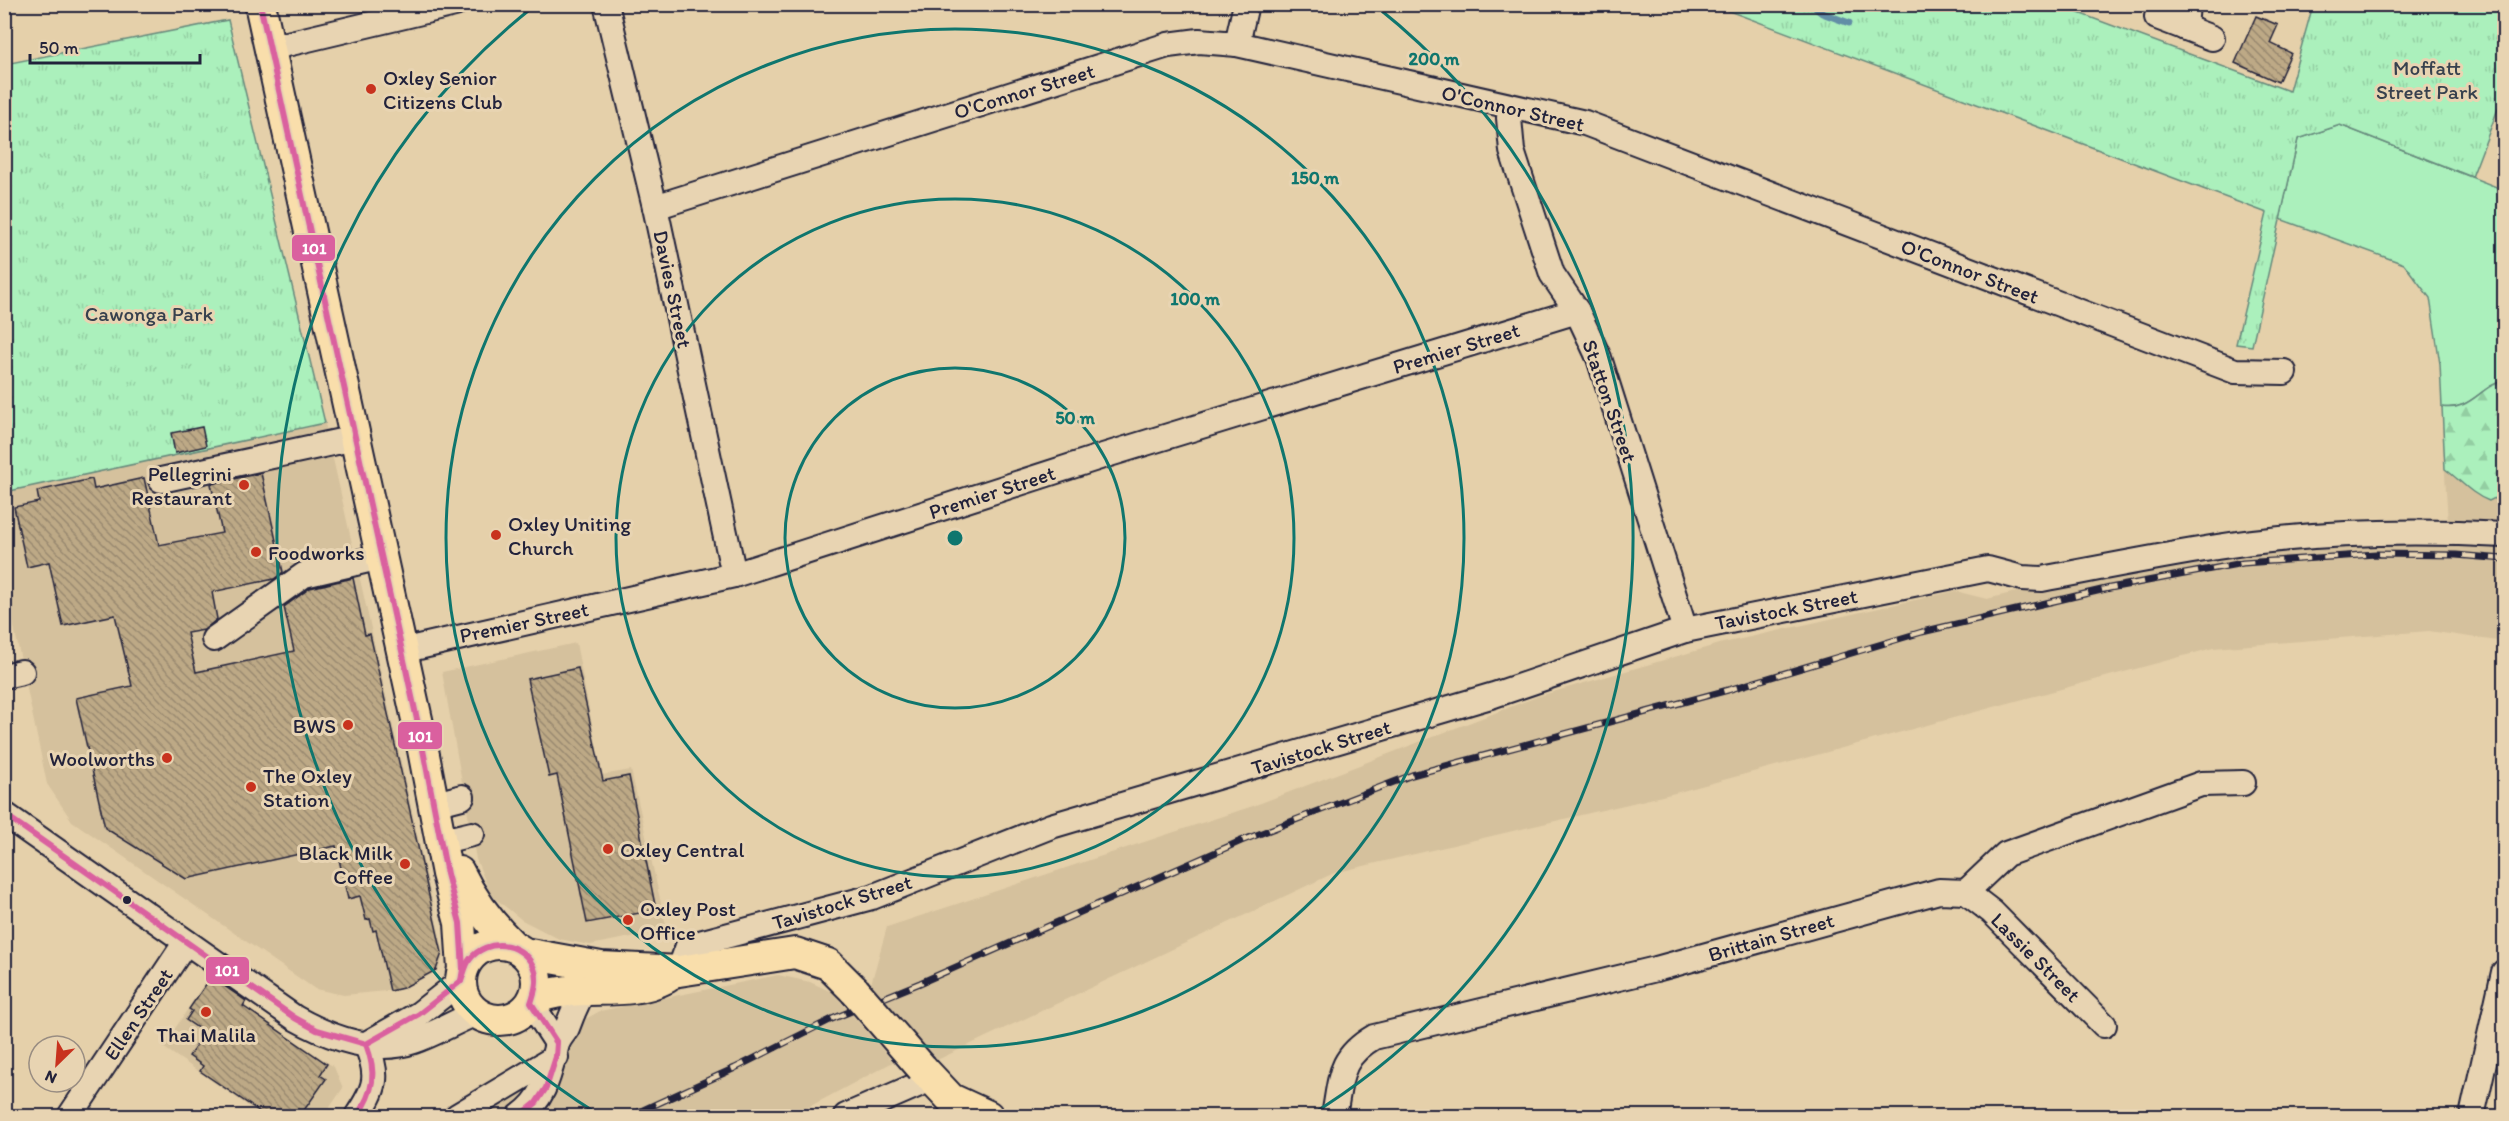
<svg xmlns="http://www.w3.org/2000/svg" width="2509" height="1121" font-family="Itim,sans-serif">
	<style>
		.built { fill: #d5c19d }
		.grass { fill: #abf0bc; stroke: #66897c; stroke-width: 1.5 }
		.forest { fill: url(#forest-firs); stroke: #66897c; stroke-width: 1.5 }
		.park { fill: url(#park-tufts); stroke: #66897c; stroke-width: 1.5 }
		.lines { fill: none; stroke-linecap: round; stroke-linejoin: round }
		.stream { stroke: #628ea6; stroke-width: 7 }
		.building { fill: url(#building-back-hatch); stroke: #22223b; stroke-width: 1.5 }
		.minor-casing { stroke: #22223b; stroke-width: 28 }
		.major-casing { stroke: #22223b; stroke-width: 34 }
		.minor { stroke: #e8d4b2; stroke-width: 24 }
		.major { stroke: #f9deab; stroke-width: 30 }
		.rail-casing { stroke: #22223b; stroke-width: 7 }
		.rail { stroke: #e8d4b2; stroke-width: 4.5; stroke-dasharray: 14; stroke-linecap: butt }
		.major-bridge-casing { stroke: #22223b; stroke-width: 34; stroke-linecap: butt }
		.major-bridge { stroke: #f9deab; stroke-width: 30 }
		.bus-1-casing { stroke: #e8d4b2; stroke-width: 10 }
		.bus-1 { stroke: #da609f; stroke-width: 6 }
		.ring { fill: none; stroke: #0f766e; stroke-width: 3 }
		.poi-dot { fill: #c8321e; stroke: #e8d4b2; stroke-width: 2 }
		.bus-dot { fill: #22223b; stroke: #e8d4b2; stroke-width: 2 }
		.labels { text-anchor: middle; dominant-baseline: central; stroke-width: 6; stroke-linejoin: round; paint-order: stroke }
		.park-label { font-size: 21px; fill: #37414e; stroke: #e8d4b2 }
		.poi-label { font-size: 21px; fill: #22223b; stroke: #e8d4b2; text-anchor: start }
		.street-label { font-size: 21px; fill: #22223b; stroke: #e8d4b2 }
		.centre { fill: #0f766e; stroke: #e8d4b2; stroke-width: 3 }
		.ring-label { font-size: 18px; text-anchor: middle; font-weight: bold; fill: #0f766e; stroke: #e8d4b2; stroke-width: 6; stroke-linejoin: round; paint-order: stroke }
		.line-badge { stroke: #e8d4b2; stroke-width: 2 }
		.badge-label { font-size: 16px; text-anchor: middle; font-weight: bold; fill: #fff }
	</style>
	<defs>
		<pattern id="forest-firs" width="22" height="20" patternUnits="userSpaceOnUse" patternTransform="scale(1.5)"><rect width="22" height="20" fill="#abf0bc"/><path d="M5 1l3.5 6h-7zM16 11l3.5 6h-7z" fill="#93cea2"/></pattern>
		<pattern id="park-tufts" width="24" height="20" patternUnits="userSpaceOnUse" patternTransform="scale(1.5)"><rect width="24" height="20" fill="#abf0bc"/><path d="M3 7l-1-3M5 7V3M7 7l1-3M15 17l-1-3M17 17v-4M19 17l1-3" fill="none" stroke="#93cea2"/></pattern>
		<pattern id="building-back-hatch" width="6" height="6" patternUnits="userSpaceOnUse" patternTransform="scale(1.5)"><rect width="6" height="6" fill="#bda986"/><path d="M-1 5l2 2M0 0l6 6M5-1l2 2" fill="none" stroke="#99896f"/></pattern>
	</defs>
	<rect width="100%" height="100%" fill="#e5d0aa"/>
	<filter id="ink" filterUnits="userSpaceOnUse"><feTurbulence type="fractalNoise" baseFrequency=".0167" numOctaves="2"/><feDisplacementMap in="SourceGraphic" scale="12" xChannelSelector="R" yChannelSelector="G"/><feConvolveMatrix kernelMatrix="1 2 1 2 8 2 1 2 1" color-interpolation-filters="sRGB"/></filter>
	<g filter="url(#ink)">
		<g class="built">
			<polygon points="325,423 444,954 438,970 386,991 344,995 315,989 72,821 47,784 5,584 4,492"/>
			<polygon points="2442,426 2504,449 2504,642 2429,631 2213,648 1675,793 1334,873 935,1061 871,984 887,927 1253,806 1539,696 1723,643 1955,591 1987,599 2036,587 2448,523"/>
			<polygon points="576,643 602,775 631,770 667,930 590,945 559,939 522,920 491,895 476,859 442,672"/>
			<polygon points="778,975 810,982 832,992 893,1062 792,1116 481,1116 562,1068 582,1021 600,1011"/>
			<polygon points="206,981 334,1067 343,1088 324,1116 263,1116 163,1047"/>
		</g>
		<path class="grass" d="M2340 125 2504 190V381C2481 385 2471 412 2442 407L2440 364 2430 298 2404 264 2280 219 2298 139Z"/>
		<path class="forest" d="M2504 381V498L2499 496 2489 501C2471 494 2460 480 2445 469L2442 407C2471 412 2481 385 2504 381Z"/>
		<g class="park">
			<polygon points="1713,5 2057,5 2289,91 2313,5 2504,5 2504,93 2472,177 2340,125 2298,139 2252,346 2236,344 2267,213"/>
			<polygon points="228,20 325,423 5,492 5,64"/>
		</g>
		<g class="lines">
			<polyline class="stream" points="1811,4 1822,13 1849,23"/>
		</g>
		<g class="building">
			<polygon points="2256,16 2278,25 2270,43 2291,53 2278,82 2235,63"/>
			<polygon points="202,427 206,446 175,453 171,433"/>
			<polygon points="261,473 283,572 274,579 212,592 217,619 204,630 187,633 196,672 294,651 284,607 310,588 353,578 365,635 370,634 442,953 436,970 403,988 390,991 376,930 373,931 370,919 366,920 360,896 348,899 336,846 186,879 105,828 76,698 132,686 115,615 63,626 49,562 27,567 14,507 39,502 37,491 92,479 94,489 144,478 159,545 222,533 211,484"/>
			<polygon points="578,668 603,781 629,776 656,910 587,923 557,775 549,777 527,679"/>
			<polygon points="211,977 246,1001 243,1006 327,1064 320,1075 326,1079 300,1116 266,1116 200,1071 203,1066 189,1056 205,1033 186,1020 192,1011 189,1009"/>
		</g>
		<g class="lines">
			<defs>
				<g id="minor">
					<polyline points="606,4 655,207 734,575"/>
					<polyline points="2157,17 2212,38"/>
					<polyline points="2185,28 2187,4"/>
					<polyline points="1237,44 1246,4"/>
					<polyline points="270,48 455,4"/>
					<polyline points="1512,108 1509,118 1512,151 1552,274 1577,311 1599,358 1685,630"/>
					<polyline points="655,207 1168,45 1199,41 1237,44 1585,123 2235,371 2284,372"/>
					<polyline points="161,480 355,438"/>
					<polyline points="214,639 304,575 381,557"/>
					<polyline points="401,651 734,575 1103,456 1577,311"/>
					<polyline points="4,676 22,672"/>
					<polyline points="435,804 462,797"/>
					<path d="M4 814 295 1018C329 1037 374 1055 414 1041 435 1034 456 1021 477 1013"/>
					<polyline points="447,840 472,834"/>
					<polyline points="1966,892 1992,912 2104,1025"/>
					<path d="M679 971 688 946 872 897 1051 826 1494 695 1685 630 1988 569 2022 578 2042 579C2100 568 2159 556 2217 547 2312 532 2409 530 2504 535"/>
					<polyline points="531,1003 557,1043"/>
					<polyline points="368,1043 419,1014 461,981"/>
					<polyline points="70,1116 186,942"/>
					<path d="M357 1116C376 1088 380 1076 366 1044"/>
					<polyline points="457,1116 556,1057"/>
					<path d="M520 1116C546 1098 549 1073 557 1044 559 1038 564 1033 567 1028 572 1014 577 1002 585 989"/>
					<polyline points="846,1116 931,1079"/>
					<path d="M1334 1116C1341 1079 1338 1058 1374 1037L1656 969 1939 891 1966 892 2006 854 2201 784 2243 783"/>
					<polyline points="2472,1116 2504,972"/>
				</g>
				<g id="major">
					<polyline points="260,4 418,724 447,874 460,923 463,969"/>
					<path d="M459 872C473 901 490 924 513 946"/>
					<circle cx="499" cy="982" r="38"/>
					<polyline points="524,953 601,967 679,971 795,953 828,964 855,991"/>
					<path d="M533 1000C575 980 624 1000 666 978"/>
					<polyline points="922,1068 951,1099 988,1116"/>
				</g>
			</defs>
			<use href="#minor" class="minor-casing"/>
			<use href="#major" class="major-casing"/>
			<use href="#minor" class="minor"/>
			<use href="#major" class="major"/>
			<defs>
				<polyline id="rail" points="630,1116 735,1068 832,1019 920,983 1241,841 1412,775 1728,690 1922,632 2110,588 2243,563 2376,554 2456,555 2504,559"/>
			</defs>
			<use href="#rail" class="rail-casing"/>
			<use href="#rail" class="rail"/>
			<defs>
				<polyline id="major-bridge" points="855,991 922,1068"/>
			</defs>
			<use href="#major-bridge" class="major-bridge-casing"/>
			<use href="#major-bridge" class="major-bridge"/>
			<defs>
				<g id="bus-1">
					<polyline points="260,4 418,724 447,874 460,923 463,969 461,981"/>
					<polyline points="4,814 295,1018 317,1030 366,1044 419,1014 461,981"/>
					<path d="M461 981C464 974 465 965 470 959 487 938 521 941 533 966 539 978 535 991 531 1003L557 1043 556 1057 546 1088 536 1103 520 1116"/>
					<path d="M357 1116C374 1091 377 1073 366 1044"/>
				</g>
			</defs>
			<use href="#bus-1" class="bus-1-casing"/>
			<use href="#bus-1" class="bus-1"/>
		</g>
	</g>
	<g class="ring">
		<circle cx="955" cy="538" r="170"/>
		<circle cx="955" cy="538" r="339"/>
		<circle cx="955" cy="538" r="509"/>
		<path d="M601 1116A678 678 0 0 1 533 7M1377 7A678 678 0 0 1 1309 1116"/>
	</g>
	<g class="poi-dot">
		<circle cx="371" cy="89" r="6"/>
		<circle cx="244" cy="485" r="6"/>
		<circle cx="496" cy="535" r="6"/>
		<circle cx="256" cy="552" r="6"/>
		<circle cx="348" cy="725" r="6"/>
		<circle cx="167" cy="758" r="6"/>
		<circle cx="251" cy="787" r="6"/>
		<circle cx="608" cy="849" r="6"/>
		<circle cx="405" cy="864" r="6"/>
		<circle cx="628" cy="920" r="6"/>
		<circle cx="206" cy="1012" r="6"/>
	</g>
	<circle class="bus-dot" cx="127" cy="900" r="5"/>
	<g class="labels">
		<g class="park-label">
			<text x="2427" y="67">Moffatt<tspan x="2427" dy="24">Street Park</tspan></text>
			<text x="149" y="313">Cawonga Park</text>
		</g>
		<g class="poi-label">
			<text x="383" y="77">Oxley Senior<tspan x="383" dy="24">Citizens Club</tspan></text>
			<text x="232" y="473" text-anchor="end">Pellegrini<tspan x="232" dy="24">Restaurant</tspan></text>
			<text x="508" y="523">Oxley Uniting<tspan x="508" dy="24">Church</tspan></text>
			<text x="268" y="552">Foodworks</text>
			<text x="336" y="725" text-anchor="end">BWS</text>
			<text x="155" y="758" text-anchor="end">Woolworths</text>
			<text x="263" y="775">The Oxley<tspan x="263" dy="24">Station</tspan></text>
			<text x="620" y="849">Oxley Central</text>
			<text x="393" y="852" text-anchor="end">Black Milk<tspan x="393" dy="24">Coffee</tspan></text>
			<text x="640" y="908">Oxley Post<tspan x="640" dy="24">Office</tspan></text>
			<text x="206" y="1034" text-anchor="middle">Thai Malila</text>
		</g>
		<g class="street-label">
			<text transform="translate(1024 91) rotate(-17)">O'Connor Street</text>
			<text transform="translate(1513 108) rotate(13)">O'Connor Street</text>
			<text transform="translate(1970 271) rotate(21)">O'Connor Street</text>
			<text transform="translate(673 289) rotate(78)">Davies Street</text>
			<text transform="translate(1456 348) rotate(-17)">Premier Street</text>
			<text transform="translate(1610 401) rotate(71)">Statton Street</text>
			<text transform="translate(992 492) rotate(-18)">Premier Street</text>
			<text transform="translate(1786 609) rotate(-11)">Tavistock Street</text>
			<text transform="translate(524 622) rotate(-12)">Premier Street</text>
			<text transform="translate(1321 747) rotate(-17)">Tavistock Street</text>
			<text transform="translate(842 902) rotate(-17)">Tavistock Street</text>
			<text transform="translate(1771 937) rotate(-16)">Brittain Street</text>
			<text transform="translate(2036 957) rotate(45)">Lassie Street</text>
			<text transform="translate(138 1014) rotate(-56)">Ellen Street</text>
		</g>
	</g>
	<circle cx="955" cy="538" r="9" class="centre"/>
	<g class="ring-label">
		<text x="1434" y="65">200 m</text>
		<text x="1315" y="184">150 m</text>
		<text x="1195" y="305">100 m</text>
		<text x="1075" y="424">50 m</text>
	</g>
	<g class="line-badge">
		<rect x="291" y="234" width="45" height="28" rx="6" fill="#da609f"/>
		<rect x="397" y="721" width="46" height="29" rx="6" fill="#da609f"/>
		<rect x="205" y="956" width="45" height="29" rx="6" fill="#da609f"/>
	</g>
	<g class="badge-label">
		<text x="314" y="254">101</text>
		<text x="420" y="742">101</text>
		<text x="227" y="976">101</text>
	</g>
	<rect width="2509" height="1121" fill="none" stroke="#e8d4b2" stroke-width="24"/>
	<rect x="12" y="12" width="2485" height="1097" fill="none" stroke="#22223b" stroke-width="2" filter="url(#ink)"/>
	<g transform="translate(57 1064) rotate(205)"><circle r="28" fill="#e8d4b2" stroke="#998d82" stroke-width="1.5"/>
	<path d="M0-4.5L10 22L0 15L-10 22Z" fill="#c8321e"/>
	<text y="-9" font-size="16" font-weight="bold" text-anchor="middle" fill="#22223b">N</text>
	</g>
	<path d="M30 54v9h170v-9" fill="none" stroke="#22223b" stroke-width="3"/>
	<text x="39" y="54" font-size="18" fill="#22223b" stroke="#e8d4b2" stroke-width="4.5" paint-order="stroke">50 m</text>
</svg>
